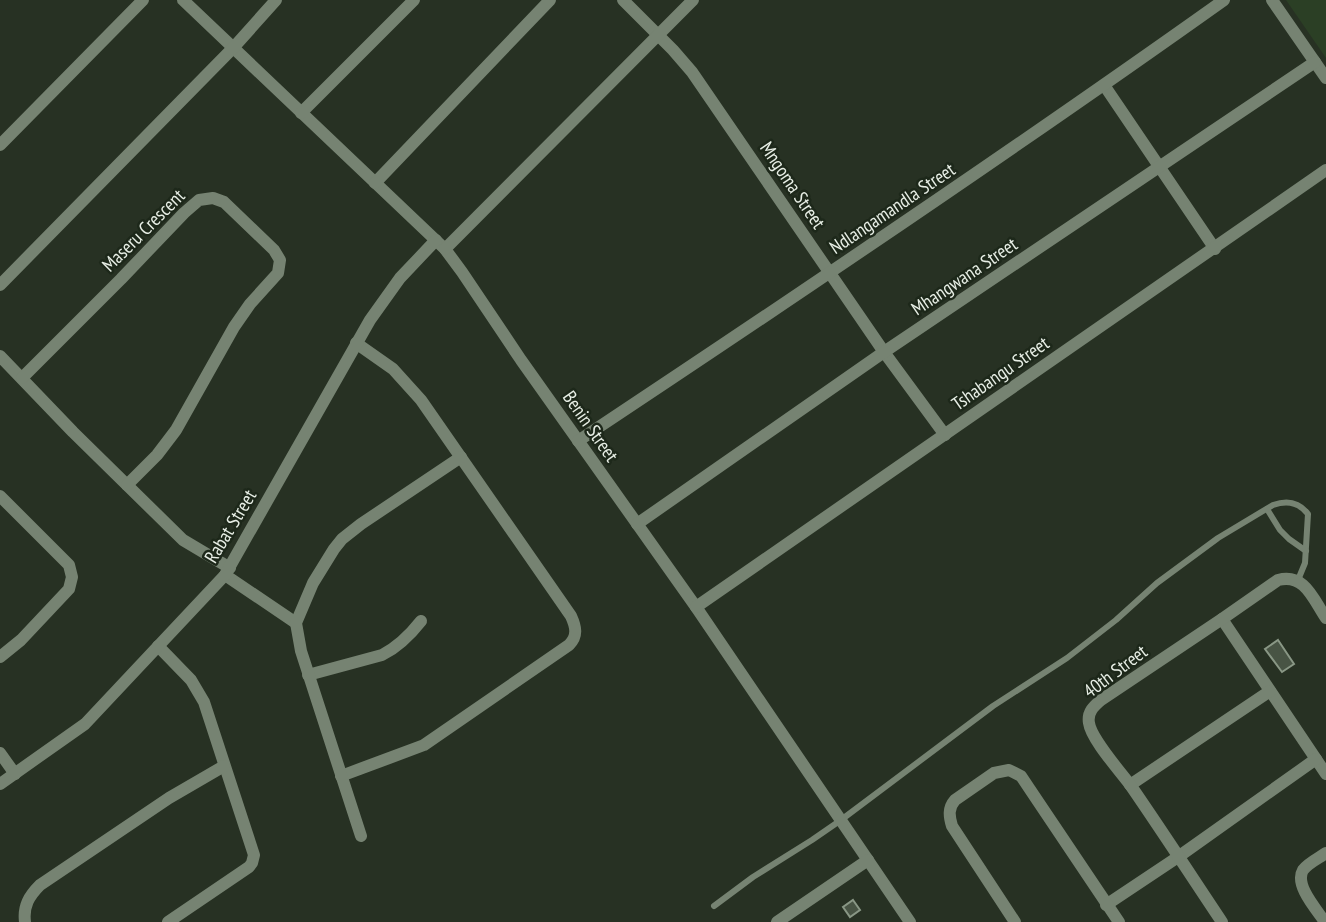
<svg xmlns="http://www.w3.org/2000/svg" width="1326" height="922" font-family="'PT Sans Narrow',sans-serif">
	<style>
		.green { fill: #2b3f25 }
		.building { fill: #485444; stroke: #899785; stroke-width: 2 }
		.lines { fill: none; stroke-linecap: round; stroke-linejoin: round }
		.service { stroke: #768372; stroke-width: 6 }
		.minor { stroke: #768372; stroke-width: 12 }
		.labels { text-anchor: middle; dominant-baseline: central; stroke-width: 5; stroke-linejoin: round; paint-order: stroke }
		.street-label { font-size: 19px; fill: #e7eee5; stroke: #1d281a }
	</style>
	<rect width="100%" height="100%" fill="#273123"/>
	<polygon class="green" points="1286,0 1326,0 1326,58"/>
	<g class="building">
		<polygon points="1278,640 1294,664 1282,672 1265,649"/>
		<polygon points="853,900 860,910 850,917 843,907"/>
	</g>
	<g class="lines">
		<g class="service">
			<polyline points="1267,509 1280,530 1289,539 1306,551"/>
			<path d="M714 906 753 877 812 840 841 820 993 706 1067 658 1116 620 1157 583 1218 538 1273 505C1287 500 1299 502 1308 514L1305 563 1298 580"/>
		</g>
		<g class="minor">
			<polyline points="183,0 445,249 462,272 521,360 696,607 910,922"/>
			<polyline points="623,0 673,50 692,72 884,352 945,435"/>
			<polyline points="1272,0 1326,78"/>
			<polyline points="1104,85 1215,249"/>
			<polyline points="301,113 414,0"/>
			<polyline points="0,145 143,0"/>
			<polyline points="375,183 550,0"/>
			<polyline points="445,249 693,0"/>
			<polyline points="0,285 234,47 276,0"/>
			<polyline points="0,356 73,432 183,540 230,568"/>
			<polyline points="22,378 121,279 184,213 199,200 213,198 224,202 274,250 280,260 278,273 250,304 234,327 176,430 157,455 127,485"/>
			<path d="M578 441C795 297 1012 151 1224 0"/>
			<polyline points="0,496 69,565 72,577 69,589 21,640 0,657"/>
			<polyline points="637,524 884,352 1315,62"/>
			<polyline points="225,575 296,623"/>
			<polyline points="696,607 1326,170"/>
			<polyline points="1222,619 1326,774"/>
			<polyline points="158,646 191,680 204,702 254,855 252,863 249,867 168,922"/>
			<path d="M308 675 382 655C398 647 410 635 421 621"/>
			<polyline points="0,753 15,774"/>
			<path d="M341 776 424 745 569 645C578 636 576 627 571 616L421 400 393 369 356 343"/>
			<polyline points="0,784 85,724 225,575 370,320 400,278 436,240"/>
			<polyline points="1130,785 1270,691"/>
			<polyline points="361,836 301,651 296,623 313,583 334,549 342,539 361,524 461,457"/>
			<polyline points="1106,905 1178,857 1316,759"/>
			<path d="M25 922C23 906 29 896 40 885L169 798 224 766"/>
			<polyline points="777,922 868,860"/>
			<path d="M1015 922 952 826C949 816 948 808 955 800L994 773 1009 770 1021 776 1029 788 1119 922"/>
			<path d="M1222 922C1192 877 1162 831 1131 786 1120 771 1091 739 1089 723 1087 712 1094 706 1101 700L1222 619 1278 580C1305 573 1313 599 1326 618"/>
			<path d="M1325 922C1317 910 1294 885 1303 870 1308 863 1319 858 1326 853"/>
		</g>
	</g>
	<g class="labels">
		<g class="street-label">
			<text transform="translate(793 185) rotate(56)">Mngoma Street</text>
			<text transform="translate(892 208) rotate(-34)">Ndlangamandla Street</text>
			<text transform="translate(143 230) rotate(-45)">Maseru Crescent</text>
			<text transform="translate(964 276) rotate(-34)">Mhangwana Street</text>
			<text transform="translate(1000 373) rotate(-35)">Tshabangu Street</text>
			<text transform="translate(591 426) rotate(55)">Benin Street</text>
			<text transform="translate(230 526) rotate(-59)">Rabat Street</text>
			<text transform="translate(1115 671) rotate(-37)">40th Street</text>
		</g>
	</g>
</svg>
